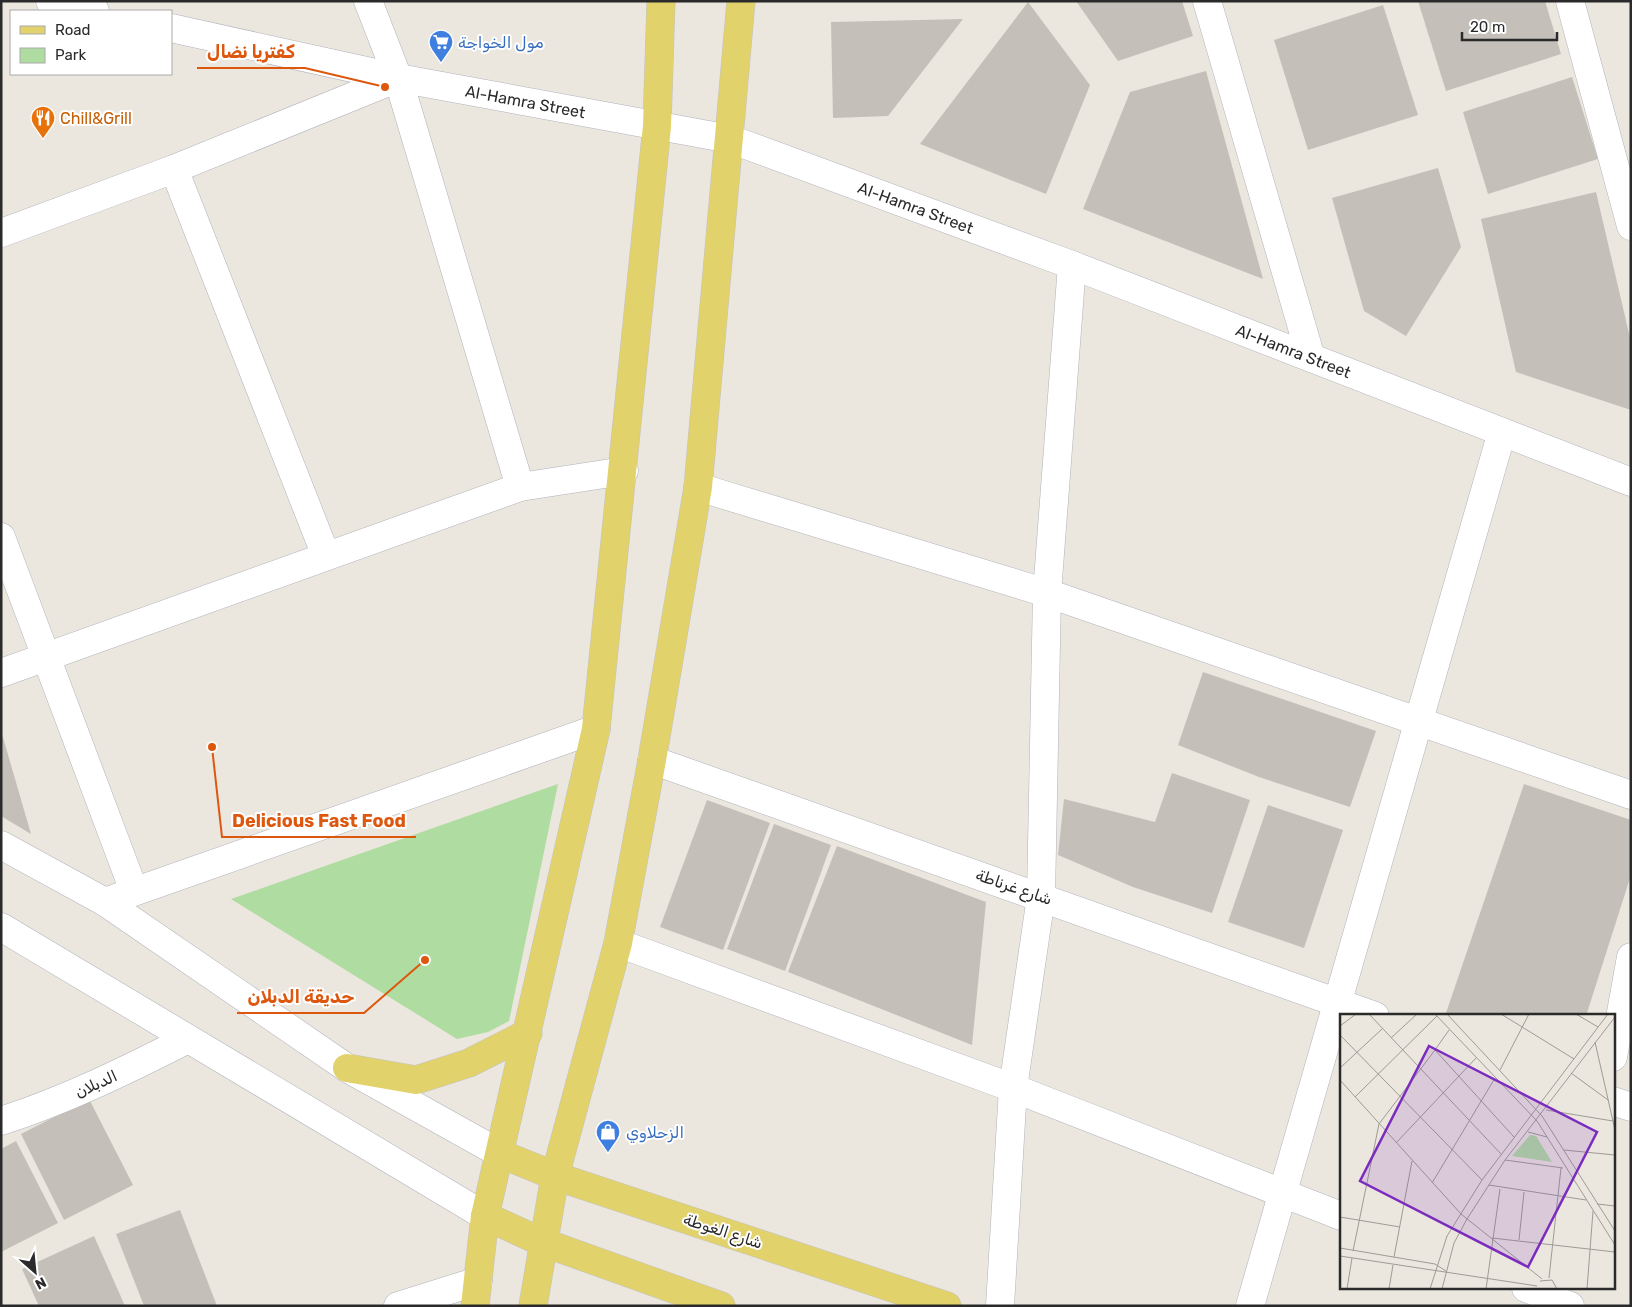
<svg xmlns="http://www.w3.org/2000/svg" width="1632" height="1307" font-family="Rubik,Cairo,sans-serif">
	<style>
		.green { fill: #afdca0 }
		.building { fill: #c4c0b9 }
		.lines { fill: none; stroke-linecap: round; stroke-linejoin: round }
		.minor-casing { stroke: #b1b3bc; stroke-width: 29 }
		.secondary-casing { stroke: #b1b3bc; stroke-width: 29 }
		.primary-casing { stroke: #c3c3c3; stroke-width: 29 }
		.minor { stroke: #fff; stroke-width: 28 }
		.secondary { stroke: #fff; stroke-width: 28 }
		.primary { stroke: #e2d26b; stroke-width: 28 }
		.labels { text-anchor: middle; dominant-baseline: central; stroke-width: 4; stroke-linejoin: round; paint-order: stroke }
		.shop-label { font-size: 16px; fill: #366cbe; stroke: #fff; text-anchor: start }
		.street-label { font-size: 16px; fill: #2a2a2a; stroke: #fff }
		.food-label { font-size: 16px; fill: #c56008; stroke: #fff; text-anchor: start }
		.inset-road { fill: none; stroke: #9e9b96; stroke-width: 1 }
		.view { fill: #7b2cbf; fill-opacity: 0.15; stroke: #7b2cbf; stroke-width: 2.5 }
		.inset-edge { fill: none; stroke: #2a2a2a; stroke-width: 2.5 }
		.leader { fill: none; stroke: #de570e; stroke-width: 2 }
		.callout-dot { fill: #de570e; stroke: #fff; stroke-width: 2 }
		.callout-label { font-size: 18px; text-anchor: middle; font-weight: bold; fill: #de570e; stroke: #fff; stroke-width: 4; stroke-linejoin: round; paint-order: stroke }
	</style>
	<rect width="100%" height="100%" fill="#ebe6de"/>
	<polygon class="green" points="558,784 509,1021 488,1032 457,1039 231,899"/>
	<g class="building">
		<polygon points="1076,1 1182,1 1193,36 1118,61"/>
		<polygon points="1418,1 1545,1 1561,54 1446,91"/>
		<polygon points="1028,2 1090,85 1046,194 920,144"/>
		<polygon points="1383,5 1418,115 1308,150 1274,40"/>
		<polygon points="963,19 888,116 833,118 831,22"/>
		<polygon points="1206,71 1263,279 1083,209 1130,92"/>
		<polygon points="1572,77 1598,159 1488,194 1463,112"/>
		<polygon points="1438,168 1461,247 1406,336 1364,311 1332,198"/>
		<polygon points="1596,192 1631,342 1631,410 1516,372 1481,219"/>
		<polygon points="1203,672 1376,731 1350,807 1259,777 1178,745"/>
		<polygon points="1,734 2,734 31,834 1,816"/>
		<polygon points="1172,773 1250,800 1212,913 1133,887 1058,855 1064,799 1155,822"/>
		<polygon points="1524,784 1631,820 1631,875 1586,1016 1445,1016"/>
		<polygon points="707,800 770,823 723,950 660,927"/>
		<polygon points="1268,805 1343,830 1304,948 1228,922"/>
		<polygon points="774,824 831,845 785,971 727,949"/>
		<polygon points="837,846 986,902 972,1045 788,972"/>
		<polygon points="89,1099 133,1185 64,1220 21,1134"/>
		<polygon points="16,1141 58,1223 1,1252 1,1149"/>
		<polygon points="180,1210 217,1306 144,1306 116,1234"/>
		<polygon points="94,1236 125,1306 39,1306 22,1269"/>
	</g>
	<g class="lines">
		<defs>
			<g id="minor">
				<polyline points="368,1 398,78 520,487"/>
				<polyline points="1207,1 1311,358"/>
				<polyline points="1570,1 1631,226"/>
				<polyline points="174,169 326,556"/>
				<polyline points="1,233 174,169 398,78"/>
				<polyline points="698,487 1047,593 1631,795"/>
				<polyline points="1,537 134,891"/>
				<polyline points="1,673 520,487 624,471"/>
				<polyline points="652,760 1375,1016"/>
				<polyline points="105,902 596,729"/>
				<polyline points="618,943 1013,1088 1341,1216"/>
				<polyline points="1613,1057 1631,957"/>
				<polyline points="1613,1101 1631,1107"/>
				<path d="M1 1121C66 1100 127 1070 188 1039"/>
				<polyline points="1526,1288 1570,1306"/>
				<polyline points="398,1306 478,1281"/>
				<polyline points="1000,1306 1013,1088 1041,897 1047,593 1072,265"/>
				<polyline points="1250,1306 1502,432"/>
			</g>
			<g id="secondary">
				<polyline points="50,1 95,11"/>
				<path id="s1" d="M171 28 398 78 730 139 1072 265 1631 482"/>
				<polyline points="1,845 105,902 347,1068 501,1154"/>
				<polyline points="1,927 485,1216"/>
			</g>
			<g id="primary">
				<polyline points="347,1068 416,1080 469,1063 528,1033"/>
				<polyline points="501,1154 555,1176 947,1306"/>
				<polyline points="485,1216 542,1242 721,1306"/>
				<polyline points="475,1306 485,1216 596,729 657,126 661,1"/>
				<polyline points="533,1306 555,1176 618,943 652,760 698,487 741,1"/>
			</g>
		</defs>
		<use href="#minor" class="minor-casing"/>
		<use href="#secondary" class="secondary-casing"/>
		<use href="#primary" class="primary-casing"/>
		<use href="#minor" class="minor"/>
		<use href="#secondary" class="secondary"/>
		<use href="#primary" class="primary"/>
	</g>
	<defs>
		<symbol id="supermarket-pin" viewBox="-11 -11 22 30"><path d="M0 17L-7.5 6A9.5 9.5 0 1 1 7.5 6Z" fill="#3f7fe0" stroke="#fff"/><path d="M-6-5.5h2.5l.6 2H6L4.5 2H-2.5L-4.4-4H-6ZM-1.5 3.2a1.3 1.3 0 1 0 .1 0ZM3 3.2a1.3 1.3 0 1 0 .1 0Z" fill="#fff"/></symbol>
		<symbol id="restaurant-pin" viewBox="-11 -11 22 30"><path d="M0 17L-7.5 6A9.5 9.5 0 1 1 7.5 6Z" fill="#e8710a" stroke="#fff"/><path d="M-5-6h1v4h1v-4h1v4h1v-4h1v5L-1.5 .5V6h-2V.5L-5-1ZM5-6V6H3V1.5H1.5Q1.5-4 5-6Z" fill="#fff"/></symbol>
		<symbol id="shop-pin" viewBox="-11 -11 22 30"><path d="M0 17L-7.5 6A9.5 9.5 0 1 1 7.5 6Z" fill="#3f7fe0" stroke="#fff"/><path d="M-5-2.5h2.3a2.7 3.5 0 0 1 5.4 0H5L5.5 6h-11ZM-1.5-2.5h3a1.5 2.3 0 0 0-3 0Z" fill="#fff"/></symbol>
	</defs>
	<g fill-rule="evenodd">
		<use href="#supermarket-pin" x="427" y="28" width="28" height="38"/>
		<use href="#restaurant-pin" x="29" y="104" width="28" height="38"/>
		<use href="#shop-pin" x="594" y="1118" width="28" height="38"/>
	</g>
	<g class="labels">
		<g class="shop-label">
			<text x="458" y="42">مول الخواجة</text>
			<text x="626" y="1132">الزحلاوي</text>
		</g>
		<g class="street-label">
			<text stroke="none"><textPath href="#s1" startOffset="362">Al-Hamra Street</textPath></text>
			<text stroke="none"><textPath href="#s1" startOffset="768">Al-Hamra Street</textPath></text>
			<text stroke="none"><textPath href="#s1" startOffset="1172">Al-Hamra Street</textPath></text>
			<text transform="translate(1014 887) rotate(19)">شارع غرناطة</text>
			<text transform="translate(96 1084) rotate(-24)">الدبلان</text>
			<text transform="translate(723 1231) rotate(18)">شارع الغوطة</text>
		</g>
		<g class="food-label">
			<text x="60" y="118">Chill&amp;Grill</text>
		</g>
	</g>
	<g transform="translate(1340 1014)">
		<rect width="275" height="275" fill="#ebe6de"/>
		<path d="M190 121 196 122 212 148 172 142Z" fill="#afdca0"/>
		<path class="inset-road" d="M29 0 161 140M95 0 197 107 275 231M107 0 202 102 275 217M161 0 234 45M236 0 258 13M0 12 16 0M109 16 95 36 174 123M0 21 142 166M51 24 77 0M255 28 275 116M0 54 42 15M160 56 189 0M231 59 268 86M0 66 121 200 202 265M15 83 97 2M206 96 273 107M188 118 207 123M56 129 136 44M224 136 275 141M165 146 223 154M92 169 155 64M149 171 246 186M257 190 275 192M0 203 60 213M152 224 275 238M179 226 184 178M0 234 95 250 106 257M13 237 39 110 95 36M0 242 197 272M54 243 72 147M209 264 221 154M200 267 212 266 217 275M7 275 12 244M49 275 53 251M90 275 107 222 142 166 268 0M102 275 114 229 127 205 165 146 275 3M146 275 160 175M247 275 253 197"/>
		<path class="view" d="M89 32 257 118 188 253 20 167Z"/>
		<rect width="275" height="275" class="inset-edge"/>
	</g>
	<path class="leader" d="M385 87L305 68H197M212 747L222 837H416M425 960L364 1013H237"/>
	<g class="callout-dot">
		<circle cx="385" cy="87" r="5"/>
		<circle cx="212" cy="747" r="5"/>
		<circle cx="425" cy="960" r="5"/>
	</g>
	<g class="callout-label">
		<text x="251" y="58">كفتريا نضال</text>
		<text x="319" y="827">Delicious Fast Food</text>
		<text x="301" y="1003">حديقة الدبلان</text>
	</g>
	<rect width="1632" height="1307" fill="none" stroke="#2a2a2a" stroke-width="5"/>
	<rect x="10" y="10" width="162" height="65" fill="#ffffff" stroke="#aaaaaa"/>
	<rect x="20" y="26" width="25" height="8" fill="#e2d26b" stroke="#aaaaaa"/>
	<text x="55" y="35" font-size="15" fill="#2a2a2a">Road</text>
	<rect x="20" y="48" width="25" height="15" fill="#afdca0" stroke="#aaaaaa"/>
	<text x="55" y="60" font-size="15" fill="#2a2a2a">Park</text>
	<g transform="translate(35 1272) rotate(153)" stroke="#ffffff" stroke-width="4" paint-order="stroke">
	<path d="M0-4L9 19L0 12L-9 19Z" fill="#2a2a2a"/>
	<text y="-8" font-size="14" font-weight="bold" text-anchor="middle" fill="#2a2a2a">N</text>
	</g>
	<path d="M1462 32v8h95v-8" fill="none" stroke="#2a2a2a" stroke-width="2.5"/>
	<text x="1470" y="32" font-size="15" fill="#2a2a2a" stroke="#ffffff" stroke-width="4" paint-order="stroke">20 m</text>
</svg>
